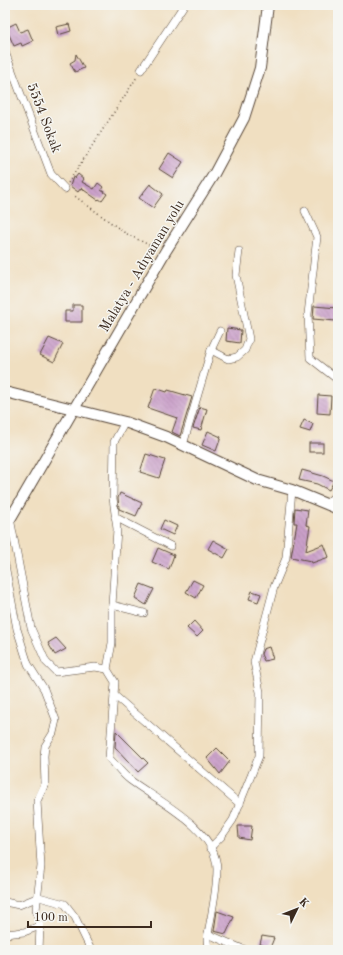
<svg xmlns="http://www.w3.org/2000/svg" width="343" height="955" font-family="'Old Standard TT',serif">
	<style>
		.building { fill: url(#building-back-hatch) }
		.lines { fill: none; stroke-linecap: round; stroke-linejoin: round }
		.minor-casing { stroke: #564536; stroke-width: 8 }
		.secondary-casing { stroke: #564536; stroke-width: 12 }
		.path { stroke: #564536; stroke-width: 1.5; stroke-dasharray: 1 3; stroke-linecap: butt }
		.minor { stroke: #fff; stroke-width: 7 }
		.secondary { stroke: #fff; stroke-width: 10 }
		.labels { text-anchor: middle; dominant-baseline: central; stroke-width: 3; stroke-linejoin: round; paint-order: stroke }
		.street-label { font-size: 14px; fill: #3b2a1e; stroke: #f6f6f2 }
	</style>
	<defs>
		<pattern id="building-back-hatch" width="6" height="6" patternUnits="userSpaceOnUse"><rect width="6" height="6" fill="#cba0ca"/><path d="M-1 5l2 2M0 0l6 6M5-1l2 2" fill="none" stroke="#a683a3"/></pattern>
	</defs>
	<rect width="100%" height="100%" fill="#f6f6f2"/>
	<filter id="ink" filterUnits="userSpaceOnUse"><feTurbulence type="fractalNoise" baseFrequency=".025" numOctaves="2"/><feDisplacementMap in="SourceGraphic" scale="8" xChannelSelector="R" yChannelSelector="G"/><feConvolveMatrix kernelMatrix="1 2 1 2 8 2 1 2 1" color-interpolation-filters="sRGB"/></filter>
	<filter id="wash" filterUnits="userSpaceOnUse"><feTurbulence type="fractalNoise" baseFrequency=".012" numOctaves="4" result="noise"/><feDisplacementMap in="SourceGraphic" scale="16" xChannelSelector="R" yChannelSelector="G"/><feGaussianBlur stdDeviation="0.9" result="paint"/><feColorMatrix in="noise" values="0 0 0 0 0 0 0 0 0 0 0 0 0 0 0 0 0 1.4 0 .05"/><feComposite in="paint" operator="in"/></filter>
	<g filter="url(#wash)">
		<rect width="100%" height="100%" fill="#f0dfc1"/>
		<g id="blocks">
			<g class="building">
				<polygon points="16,23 20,32 28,29 33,41 22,46 21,43 14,46 6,28"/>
				<polygon points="69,24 71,31 58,35 56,27"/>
				<polygon points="76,54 84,68 75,72 70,63 75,60"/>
				<polygon points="169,153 183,162 173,178 159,169"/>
				<polygon points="78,174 84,179 82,182 94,189 98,183 103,187 101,190 107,194 102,201 99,199 98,200 81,188 78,192 70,186 73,177 75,178"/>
				<polygon points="150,184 163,194 153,208 139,198"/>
				<polygon points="73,305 82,305 82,322 65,322 65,311 73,311"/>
				<polygon points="314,306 337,308 336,321 313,319"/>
				<polygon points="227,328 241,330 240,343 226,341"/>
				<polygon points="49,338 63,344 54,362 40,355"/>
				<polygon points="155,388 167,392 168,390 192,397 180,436 172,432 177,418 148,408"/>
				<polygon points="318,395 331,396 330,414 317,413"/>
				<polygon points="200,407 207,409 201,430 193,428"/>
				<polygon points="304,420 313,424 310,432 300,429"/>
				<polygon points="208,431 221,437 216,451 202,445"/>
				<rect x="309" y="443" width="14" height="9"/>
				<polygon points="146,454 165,460 159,478 140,472"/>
				<polygon points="302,470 323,476 334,481 329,490 317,484 299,480"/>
				<polygon points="120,493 142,503 136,516 119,509 118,498"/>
				<polygon points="295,508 308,510 306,525 310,526 306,551 324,544 329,557 312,563 311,561 291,557 297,523 294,523"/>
				<polygon points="164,520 177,526 173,535 160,529"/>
				<polygon points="213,540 229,549 224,558 208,549"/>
				<polygon points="158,548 174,555 169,569 152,562"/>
				<polygon points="193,580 203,585 196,598 186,592"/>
				<polygon points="141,584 154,589 146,605 135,598"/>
				<polygon points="252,591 261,594 258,602 249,599"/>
				<polygon points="194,621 203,631 197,637 187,628"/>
				<polygon points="56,638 66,649 55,655 48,643"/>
				<polygon points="269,647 273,659 264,661 261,654 263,649"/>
				<polygon points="116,731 148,763 138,772 115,747"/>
				<polygon points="217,748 230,761 220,774 207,758"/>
				<polygon points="238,826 252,826 250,840 239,838"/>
				<polygon points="217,911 234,917 226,934 214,931"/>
				<polygon points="262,936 274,938 270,948 260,944"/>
			</g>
		</g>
	</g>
	<g filter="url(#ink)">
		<use href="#blocks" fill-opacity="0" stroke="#564536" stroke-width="1"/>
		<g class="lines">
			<defs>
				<g id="minor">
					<polyline points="5,52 51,174 65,189"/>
					<polyline points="141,70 184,5"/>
					<polyline points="305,211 317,237 308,314 310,358 338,380"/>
					<polyline points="211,350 220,331"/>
					<polyline points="183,445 211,350 228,359 237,357 245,350 249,339 236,275 239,251"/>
					<polyline points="326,504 338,493"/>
					<polyline points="115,517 171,546"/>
					<path d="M10 518 31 628 46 662 56 672 95 667 107 669 115 682 109 758C116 765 122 774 130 780 158 801 216 828 217 869 217 892 211 916 207 939L208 950"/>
					<polyline points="5,565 17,629 28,664 44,689 56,720 53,733 45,746 44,756 45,784 37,801 41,866 36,910 40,926 39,950"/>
					<polyline points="112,605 144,613"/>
					<polyline points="107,669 112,643 112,605 117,529 113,498 114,442 125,422"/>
					<polyline points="114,695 240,804"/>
					<polyline points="210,848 221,837 233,820 259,756 260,692 254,662 274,587 286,558 292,490"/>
					<polyline points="5,902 19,905 39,897 65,904 75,917 91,950"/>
					<polyline points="5,934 24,932 40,926"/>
					<polyline points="208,934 245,950"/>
				</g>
				<g id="secondary">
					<polyline points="5,392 125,422 166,437 257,480 292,490 338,509"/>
					<polyline points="5,528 165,252 214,174 244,118 260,68 268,5"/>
				</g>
			</defs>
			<use href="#minor" class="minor-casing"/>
			<use href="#secondary" class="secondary-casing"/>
			<g class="path">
				<polyline points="68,183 137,77"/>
				<polyline points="72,194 125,233 157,249"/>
			</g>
			<use href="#minor" class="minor"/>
			<use href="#secondary" class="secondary"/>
		</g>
	</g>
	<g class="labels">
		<g class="street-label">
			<text transform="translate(44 118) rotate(69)">5554 Sokak</text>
			<text transform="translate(142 266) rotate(-59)">Malatya - Adıyaman yolu</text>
		</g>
	</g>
	<rect width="343" height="955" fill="none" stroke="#f6f6f2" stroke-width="20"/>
	<g transform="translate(297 909) rotate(47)" stroke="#f6f6f2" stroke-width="3" paint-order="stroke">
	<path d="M0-3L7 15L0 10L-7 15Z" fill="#3b2a1e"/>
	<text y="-6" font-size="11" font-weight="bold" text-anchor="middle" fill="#3b2a1e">K</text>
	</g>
	<path d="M28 921v6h123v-6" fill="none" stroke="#3b2a1e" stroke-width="2"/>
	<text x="34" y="921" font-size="12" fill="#3b2a1e" stroke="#f6f6f2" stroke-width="3" paint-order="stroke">100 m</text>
</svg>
